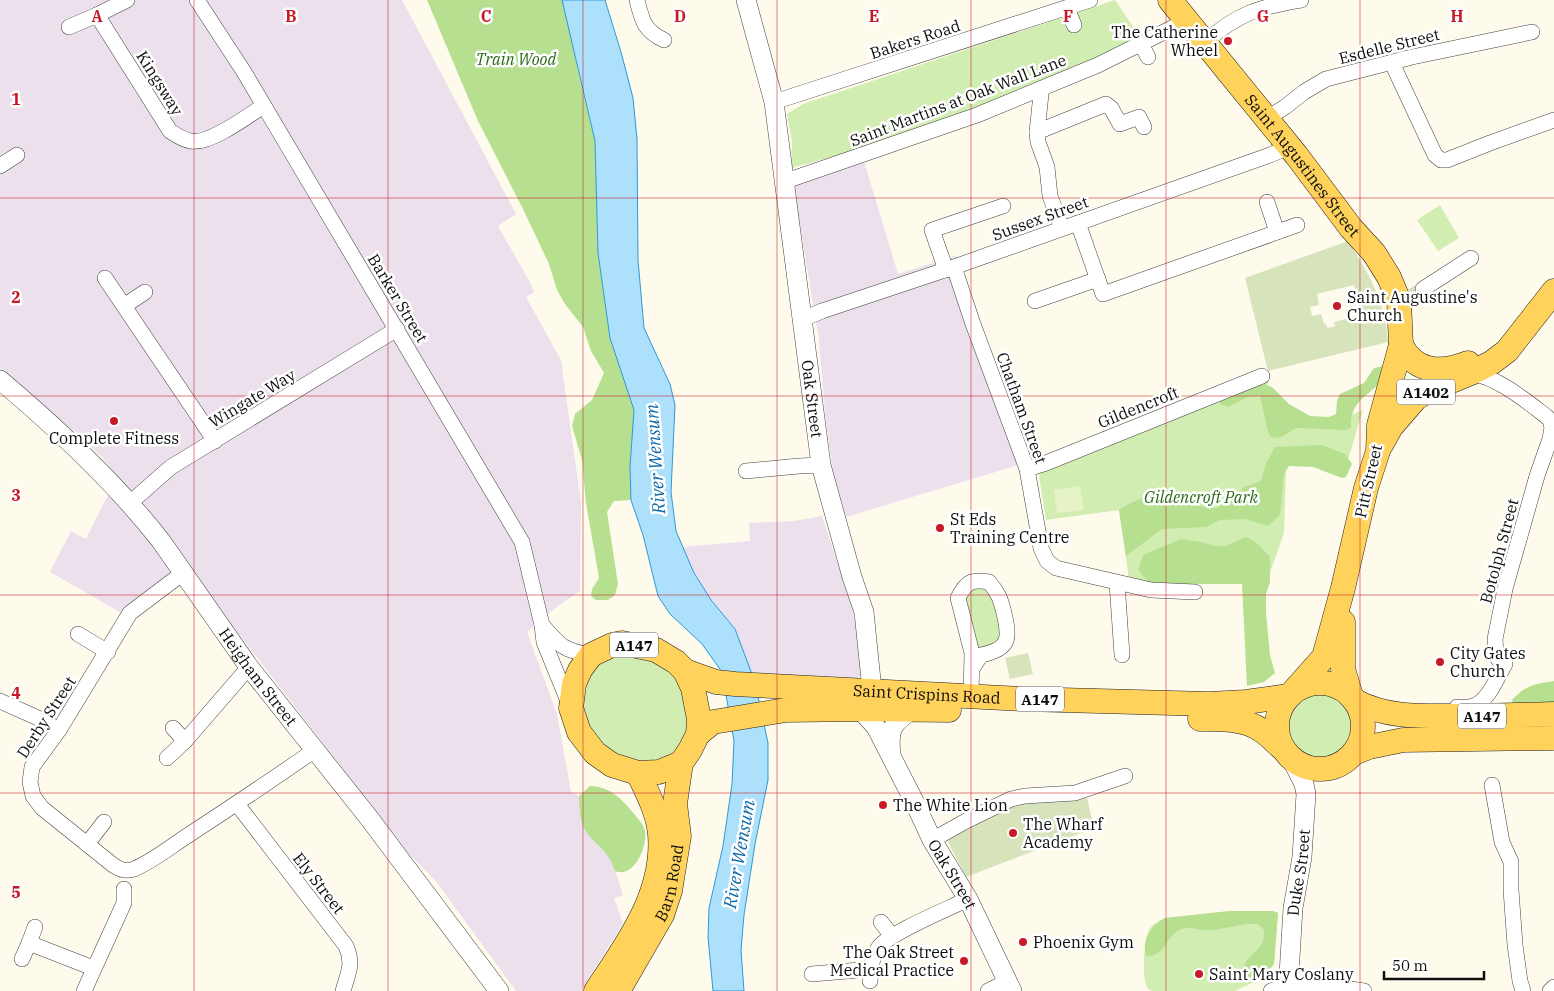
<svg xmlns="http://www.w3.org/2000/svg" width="1554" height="991" font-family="'IBM Plex Serif',serif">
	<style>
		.industrial { fill: #ebe0ec }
		.green { fill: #d2edb2 }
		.forest { fill: #b6df90 }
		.cemetery { fill: #d7e3bb; fill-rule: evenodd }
		.pitch { fill: #e5f3c5 }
		.water { fill: #ace0fb; stroke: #2d99d8 }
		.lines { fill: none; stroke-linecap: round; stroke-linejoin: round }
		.minor-tunnel { stroke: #dbd7cb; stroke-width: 15; stroke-dasharray: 15 8; stroke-linecap: butt }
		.minor-casing { stroke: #404040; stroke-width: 16 }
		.tertiary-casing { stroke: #404040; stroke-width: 20 }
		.primary-casing { stroke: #1e1e1e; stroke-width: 25 }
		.minor { stroke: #fff; stroke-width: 15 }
		.tertiary { stroke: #fff; stroke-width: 19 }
		.primary { stroke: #ffd25c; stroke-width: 24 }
		.grid { fill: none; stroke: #c81927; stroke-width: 1; stroke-opacity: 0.55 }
		.poi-dot { fill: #c81927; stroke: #fff; stroke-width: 2 }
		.labels { text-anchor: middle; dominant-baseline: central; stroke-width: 5; stroke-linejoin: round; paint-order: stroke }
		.shield { fill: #fff; stroke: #565656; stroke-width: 1 }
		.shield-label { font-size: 15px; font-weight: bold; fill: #0d0d0d }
		.poi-label { font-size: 16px; fill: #0d0d0d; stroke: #fff; text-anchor: start }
		.street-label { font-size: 16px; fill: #0d0d0d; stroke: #fff }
		.park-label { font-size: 16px; font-style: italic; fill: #2b6a18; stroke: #fff }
		.water-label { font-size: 18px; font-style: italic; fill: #0c69a9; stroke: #fff }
		.grid-label { font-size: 16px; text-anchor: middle; font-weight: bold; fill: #c81927; stroke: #fff; stroke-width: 5; stroke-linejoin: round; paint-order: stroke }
	</style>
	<rect width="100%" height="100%" fill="#fffbec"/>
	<g class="industrial">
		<polygon points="0,0 402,0 516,214 498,226 531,284 534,292 526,297 561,360 581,503 580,591 558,606 527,632 557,714 571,792 579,796 579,809 585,830 611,858 623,895 614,898 623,923 581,991 516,991 435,880 408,853 207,593 188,565 125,615 50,572 71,531 86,539 117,477 102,457 81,437 0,371"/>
		<polygon points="863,158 898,274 957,255 987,372 1019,465 846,517 833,473 825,413 819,340 793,183"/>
		<polygon points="822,516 852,608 857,631 861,676 845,685 755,682 735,629 711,600 694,573 683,547 750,541 749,523 794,521"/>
	</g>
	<g class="green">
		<polygon points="1115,0 1140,37 1092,65 887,142 791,168 792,142 787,114 803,104"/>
		<polygon points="1440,205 1459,238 1438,251 1417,220"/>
		<polygon points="1267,380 1271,404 1272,427 1339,420 1363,410 1347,463 1298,456 1286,468 1284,533 1264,590 1242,584 1150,584 1129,579 1119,510 1046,520 1039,476 1041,471"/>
		<polygon points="975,585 993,591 1003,638 986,649 980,647 972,641 965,592"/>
		<polygon points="631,653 662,663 685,685 692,727 672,755 650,761 628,759 610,751 590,731 583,714 583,689 595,666 616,655"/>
		<circle cx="1320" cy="726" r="33"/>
		<path d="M1230 911H1273L1278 913 1274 964 1263 978 1235 991H1152L1148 989C1141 979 1144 942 1149 930 1152 924 1159 921 1165 918Z"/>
	</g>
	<g class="forest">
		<polygon points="427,0 562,0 565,7 581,84 595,141 598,253 610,338 634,410 630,467 631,500 614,501 607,512 618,584 615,595 608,600 596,600 591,596 592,589 599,578 586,503 582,460 572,426 575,414 592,400 604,373 591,351 583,327 565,304 557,290 549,264 523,209 478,121"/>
		<path d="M1383 366 1386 372C1376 396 1349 396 1351 428L1345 430 1297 428C1285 432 1285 440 1271 437L1268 432 1260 396H1250L1228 407 1220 404 1221 399 1261 383 1272 387 1289 404 1310 416 1329 417 1336 414 1337 401 1340 394 1364 383 1374 368Z"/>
		<path d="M1322 445 1345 454 1352 464 1346 477 1342 478 1313 467 1289 466 1284 474 1280 515 1268 526 1245 519 1220 520 1206 527 1162 529 1126 556 1119 510C1132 502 1141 497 1155 496L1164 502 1215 508 1228 503 1244 487 1261 481 1266 463 1275 447Z"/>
		<polygon points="1246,537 1258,544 1270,557 1270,582 1266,594 1266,612 1270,655 1275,673 1264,682 1247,686 1242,584 1150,584 1138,570 1143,555 1181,539 1201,542 1215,546 1226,546"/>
		<path d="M1554 681V706H1513L1512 700C1526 685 1534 684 1554 681Z"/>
		<path d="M590 786C610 786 623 800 635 815 638 819 644 825 645 831 648 846 634 879 615 871 608 848 596 847 585 830 580 821 579 807 579 796Z"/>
		<path d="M1230 911H1273L1278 913 1274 964 1263 978 1253 983 1245 979C1240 958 1253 958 1262 943 1264 939 1264 934 1264 930L1258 924C1241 922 1226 930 1208 930 1200 931 1189 926 1181 929 1164 936 1168 956 1146 956 1141 940 1151 925 1165 918Z"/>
	</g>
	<g class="cemetery">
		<path d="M1348 241C1370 276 1385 300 1388 342L1268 371 1245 278ZM1354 285 1361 315 1334 322 1335 326 1327 328 1326 324H1324L1321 314 1312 316 1310 307 1319 305 1317 294Z"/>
		<polygon points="1028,653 1033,674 1010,679 1005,658"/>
		<polygon points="1087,798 1094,828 966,877 947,840 1012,806 1027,803"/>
	</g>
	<polygon class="pitch" points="1080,486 1084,510 1057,513 1054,490"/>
	<polygon class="water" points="562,0 605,0 621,52 633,98 637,139 638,260 644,328 670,384 675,405 671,492 676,531 694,573 711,600 735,629 755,682 768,743 768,780 755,844 744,915 741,950 744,991 713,991 708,937 709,908 723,846 732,784 734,741 722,672 702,644 670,614 658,596 643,535 631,500 630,467 634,410 610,338 598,253 595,141"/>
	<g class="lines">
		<polyline class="minor-tunnel" points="1412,296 1423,289"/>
		<defs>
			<g id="minor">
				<path d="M127 0 97 15 170 131C176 135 183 140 191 141 209 145 248 116 263 106"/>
				<polyline points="197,0 244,72 522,542 542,625 544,642 570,706"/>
				<path d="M637 0C642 20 644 31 664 40"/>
				<polyline points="1067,8 1074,25"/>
				<polyline points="69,27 97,15"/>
				<path d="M1204 43C1237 14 1258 7 1301 0"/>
				<polyline points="1141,44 1148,57"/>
				<polyline points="1392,63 1435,155 1441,160 1447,160 1490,143 1554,120"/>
				<polyline points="774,102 1090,0"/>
				<polyline points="1266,119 1285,107 1304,92 1326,79 1412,57 1532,32"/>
				<polyline points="1037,132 1041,94"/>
				<polyline points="0,166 17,155"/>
				<polyline points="783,182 977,115 1098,65 1186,21"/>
				<polyline points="1267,202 1277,232"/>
				<polyline points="1078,223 1103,294 1297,225"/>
				<polyline points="1062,228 1050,196 1047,167 1038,142 1037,132 1106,104 1111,108 1120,124 1139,117 1144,127"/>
				<polyline points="954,267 973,324 1027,469 1041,548 1047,561 1056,568 1151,590 1195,592"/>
				<polyline points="946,270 932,230 1003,206"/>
				<polyline points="105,278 215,441"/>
				<polyline points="1423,289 1471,258"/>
				<polyline points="1035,301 1098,279"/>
				<polyline points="124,306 145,292"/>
				<polyline points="803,319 822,311 954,267 1270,155 1289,147"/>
				<polyline points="1027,469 1046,463 1262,376"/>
				<polyline points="746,471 799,466 821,465"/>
				<polyline points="130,503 171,467 397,329"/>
				<path d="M183 573 130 613 59 730 32 767 30 782 33 796 42 808 113 865C120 870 126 872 134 869 153 861 170 847 187 836 230 808 273 779 315 750"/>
				<polyline points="1117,583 1122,655"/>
				<path d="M542 625C560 646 564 651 591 655"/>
				<polyline points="78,634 108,652"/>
				<path d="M971 696 972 653 958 598C966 582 971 579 989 582 998 592 1001 600 1004 613 1010 639 1010 649 981 655L972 669"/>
				<polyline points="0,701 38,718 59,730"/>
				<path d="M1457 707C1462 707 1469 708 1473 706 1489 701 1497 677 1505 664L1500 662 1496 655 1495 639 1505 589 1537 476 1550 439 1552 427 1550 420 1546 416C1525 400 1497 377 1471 373"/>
				<polyline points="173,728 185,741"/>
				<polyline points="167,758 185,741 249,667"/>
				<polyline points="1492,785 1502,842 1511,862 1511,890 1515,945 1520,981 1523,991"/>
				<path d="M237 804 346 946C354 964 348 973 343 991"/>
				<polyline points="932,840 966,821 1011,799 1025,796 1075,793 1125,776"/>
				<polyline points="87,844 104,822"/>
				<polyline points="881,922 892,936"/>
				<polyline points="35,927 29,943 93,968"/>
				<polyline points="22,959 29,943"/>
				<polyline points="812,974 871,969"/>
				<path d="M870 981C871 968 871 958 879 947 891 932 948 909 968 899"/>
				<polyline points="84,991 124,903 124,889"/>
				<polyline points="988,991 1008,981"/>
				<path d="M1271 991C1297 979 1337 987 1364 991"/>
				<polyline points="1550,991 1554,987"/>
			</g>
			<g id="tertiary">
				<path id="s1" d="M746 0 774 102 821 465 852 577 864 612 872 690"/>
				<path id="s2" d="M0 380C58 429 114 481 161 541L249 667 369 818 499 991"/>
				<path id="s3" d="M860 709 876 727 913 799 932 840 968 899 1012 991"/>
				<path d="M891 754C888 729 892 723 913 709"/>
				<path id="s4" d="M1288 991 1293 908 1302 857 1306 794 1304 784 1291 758"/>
			</g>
			<g id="primary">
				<path id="s5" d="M1170 0 1297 156 1351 228 1374 253 1389 277 1399 301 1401 345 1379 425 1378 451 1366 488 1343 588 1324 657 1292 693"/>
				<path d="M1401 345C1416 374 1442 373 1468 363"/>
				<polyline points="1381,445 1391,427 1416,398 1430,390 1471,373 1491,363 1507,351 1554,291"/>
				<polyline points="1343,622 1343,669 1351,696"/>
				<path id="s6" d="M685 671 716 682 735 684 1024 699 1209 704 1246 702 1289 696"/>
				<circle cx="1320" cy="726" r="43"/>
				<path d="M1355 701C1387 718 1422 716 1457 716 1490 716 1522 715 1554 714"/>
				<path d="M1200 719C1220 719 1244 718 1261 730 1269 735 1275 742 1282 748"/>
				<polyline points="698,734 713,722 786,710 860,709 949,710"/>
				<polyline points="1354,753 1369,747 1403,740 1554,738"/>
				<path d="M596 991C627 944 665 894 660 834 658 812 647 792 638 773"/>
				<path id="s7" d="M618 991 662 915 670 891 679 836 675 804 677 790 681 763 690 750 698 734 699 719 693 688 685 671 676 662 656 650 622 643 612 645 591 655 580 670 574 684 571 708 579 732 595 753 612 765 638 773 659 772 681 763"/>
			</g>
		</defs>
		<use href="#minor" class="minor-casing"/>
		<use href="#tertiary" class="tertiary-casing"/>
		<use href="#primary" class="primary-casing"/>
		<use href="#minor" class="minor"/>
		<use href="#tertiary" class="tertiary"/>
		<use href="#primary" class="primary"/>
	</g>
	<path class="grid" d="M194 0V991M388 0V991M583 0V991M777 0V991M971 0V991M1166 0V991M1360 0V991M0 198H1554M0 396H1554M0 595H1554M0 793H1554"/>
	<g class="poi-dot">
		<circle cx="1228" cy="41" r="5"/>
		<circle cx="1337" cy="306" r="5"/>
		<circle cx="114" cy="421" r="5"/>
		<circle cx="940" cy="528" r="5"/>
		<circle cx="1440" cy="662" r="5"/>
		<circle cx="883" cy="805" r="5"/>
		<circle cx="1013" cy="833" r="5"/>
		<circle cx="1023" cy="942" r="5"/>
		<circle cx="964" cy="961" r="5"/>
		<circle cx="1199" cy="974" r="5"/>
	</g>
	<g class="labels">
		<g class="shield">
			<rect x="1397" y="379.5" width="58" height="25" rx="4"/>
			<rect x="610" y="632.5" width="48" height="25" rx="4"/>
			<rect x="1016" y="686.5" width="48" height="25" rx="4"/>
			<rect x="1458" y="703.5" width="48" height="25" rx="4"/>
		</g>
		<g class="shield-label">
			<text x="1426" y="392">A1402</text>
			<text x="634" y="645">A147</text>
			<text x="1040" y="699">A147</text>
			<text x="1482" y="716">A147</text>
		</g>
		<g class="poi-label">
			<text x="1218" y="32" text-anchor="end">The Catherine<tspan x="1218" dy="18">Wheel</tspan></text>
			<text x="1347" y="297">Saint Augustine's<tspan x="1347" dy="18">Church</tspan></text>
			<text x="114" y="438" text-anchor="middle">Complete Fitness</text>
			<text x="950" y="519">St Eds<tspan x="950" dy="18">Training Centre</tspan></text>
			<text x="1450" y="653">City Gates<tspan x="1450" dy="18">Church</tspan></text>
			<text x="893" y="805">The White Lion</text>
			<text x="1023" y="824">The Wharf<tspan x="1023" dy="18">Academy</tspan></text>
			<text x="1033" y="942">Phoenix Gym</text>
			<text x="954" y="952" text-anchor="end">The Oak Street<tspan x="954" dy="18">Medical Practice</tspan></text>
			<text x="1209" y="974">Saint Mary Coslany</text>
		</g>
		<g class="street-label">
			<text transform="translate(915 39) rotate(-18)">Bakers Road</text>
			<text transform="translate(1389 46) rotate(-14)">Esdelle Street</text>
			<text transform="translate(160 83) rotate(58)">Kingsway</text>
			<text transform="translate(958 100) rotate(-21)">Saint Martins at Oak Wall Lane</text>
			<text stroke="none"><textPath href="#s5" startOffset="212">Saint Augustines Street</textPath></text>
			<text transform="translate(1040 218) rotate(-20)">Sussex Street</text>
			<text transform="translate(398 298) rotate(59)">Barker Street</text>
			<text transform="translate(252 398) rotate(-31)">Wingate Way</text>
			<text stroke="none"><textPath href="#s1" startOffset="405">Oak Street</textPath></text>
			<text transform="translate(1138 407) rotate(-22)">Gildencroft</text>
			<text transform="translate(1022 408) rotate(70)">Chatham Street</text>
			<text transform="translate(1368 481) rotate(-77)">Pitt Street</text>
			<text transform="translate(1499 551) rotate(-75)">Botolph Street</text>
			<text stroke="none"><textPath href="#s2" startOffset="395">Heigham Street</textPath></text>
			<text stroke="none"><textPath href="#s6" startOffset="244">Saint Crispins Road</textPath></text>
			<text transform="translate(46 717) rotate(-57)">Derby Street</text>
			<text stroke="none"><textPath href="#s4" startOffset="119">Duke Street</textPath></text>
			<text stroke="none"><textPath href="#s3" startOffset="190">Oak Street</textPath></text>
			<text stroke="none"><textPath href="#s7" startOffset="121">Barn Road</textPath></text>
			<text transform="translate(319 883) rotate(52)">Ely Street</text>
		</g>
		<g class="park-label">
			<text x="516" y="59">Train Wood</text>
			<text x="1201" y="497">Gildencroft Park</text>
		</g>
		<g class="water-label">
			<text transform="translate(655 459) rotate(-94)">River Wensum</text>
			<text transform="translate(739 854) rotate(-80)">River Wensum</text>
		</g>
	</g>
	<g class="grid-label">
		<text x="97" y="22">A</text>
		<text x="291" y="22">B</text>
		<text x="486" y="22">C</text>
		<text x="680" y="22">D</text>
		<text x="874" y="22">E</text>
		<text x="1068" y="22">F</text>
		<text x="1263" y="22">G</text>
		<text x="1457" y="22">H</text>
		<text x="16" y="105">1</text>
		<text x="16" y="303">2</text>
		<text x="16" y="501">3</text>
		<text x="16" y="699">4</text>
		<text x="16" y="898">5</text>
	</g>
	<path d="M1384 971v8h100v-8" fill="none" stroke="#0d0d0d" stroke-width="2.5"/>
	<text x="1392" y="971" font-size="15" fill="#0d0d0d" stroke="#ffffff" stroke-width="4" paint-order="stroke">50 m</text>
</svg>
